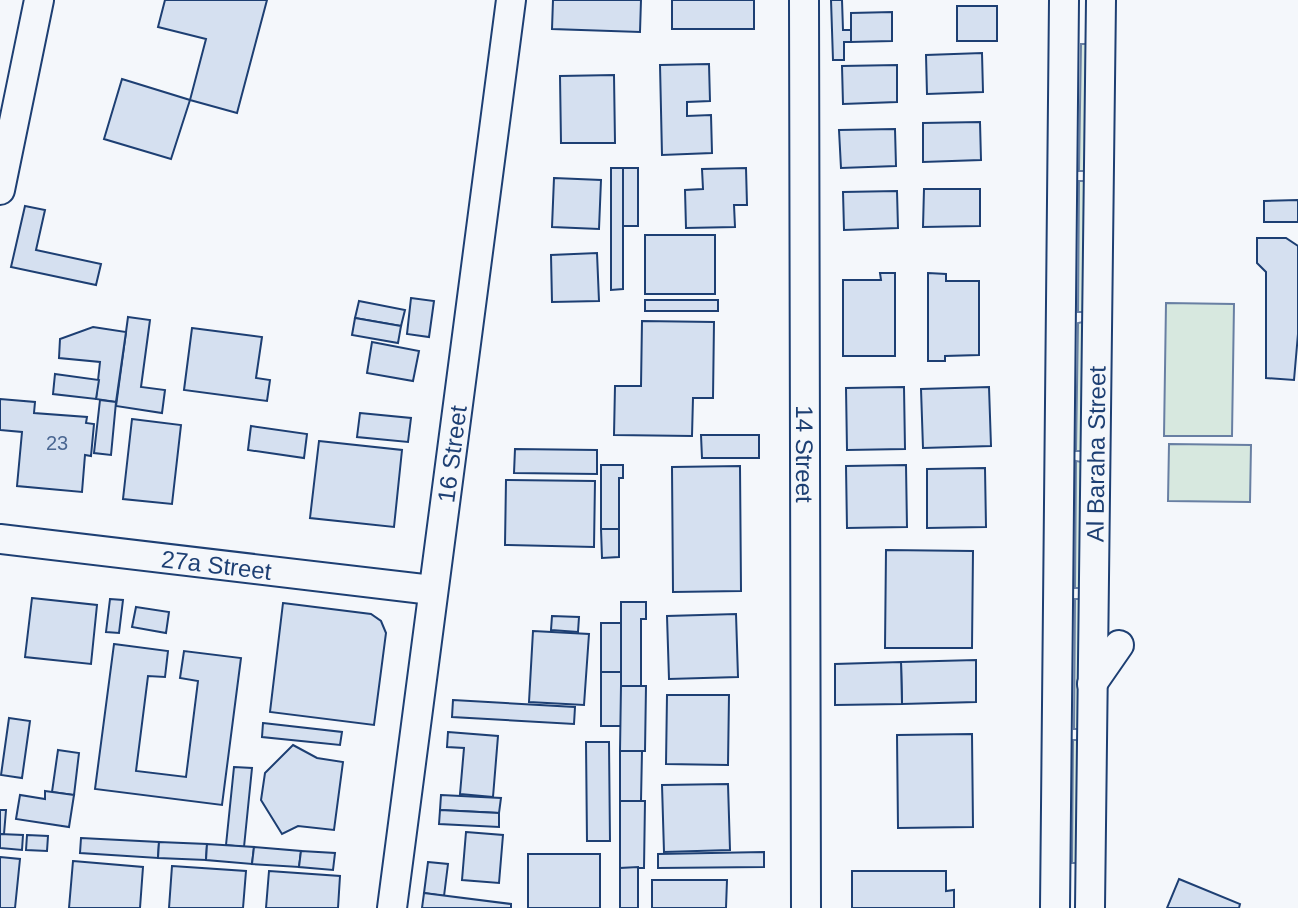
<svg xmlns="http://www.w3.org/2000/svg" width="1298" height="908" font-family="Arial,sans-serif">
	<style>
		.green { fill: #d7e8df; stroke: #687fa3; stroke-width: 2 }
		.building { fill: #d5e0f0; stroke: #1d3f73; stroke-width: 2 }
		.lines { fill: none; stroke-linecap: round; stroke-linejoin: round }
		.minor-casing { stroke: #1d3f73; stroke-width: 32 }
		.minor { stroke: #f4f7fb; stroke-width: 28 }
		.labels { text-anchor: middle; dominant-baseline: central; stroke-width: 6; stroke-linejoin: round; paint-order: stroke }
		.number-label { font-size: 20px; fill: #4b6792 }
		.street-label { font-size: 24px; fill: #1d3f73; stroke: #f4f7fb }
	</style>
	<rect width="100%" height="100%" fill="#f4f7fb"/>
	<g class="green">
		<polygon points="1081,44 1086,44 1085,171 1079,171"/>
		<polygon points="1079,181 1085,181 1084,312 1078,312"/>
		<polygon points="1166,303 1234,304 1232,436 1164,436"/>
		<polygon points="1083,322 1082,451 1076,451 1078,323"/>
		<polygon points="1169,444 1251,445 1250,502 1168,501"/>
		<polygon points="1076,461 1082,462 1081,588 1075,588"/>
		<polygon points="1075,599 1080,599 1079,729 1074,729"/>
		<polygon points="1073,740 1079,740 1078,863 1072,863"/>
	</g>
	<g class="building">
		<polygon points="165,0 267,0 237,113 190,100 206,39 158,27"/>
		<polygon points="553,0 641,0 640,32 552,29"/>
		<rect x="672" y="0" width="82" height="29"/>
		<polygon points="831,0 842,0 843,30 851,30 851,42 844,42 844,60 833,60"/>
		<rect x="957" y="6" width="40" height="35"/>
		<polygon points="892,12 892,41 851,42 851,13"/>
		<polygon points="982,53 983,92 927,94 926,55"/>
		<polygon points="709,64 710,101 687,102 687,116 711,115 712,153 662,155 660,65"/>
		<polygon points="897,65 897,102 843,104 842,66"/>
		<polygon points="614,75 615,143 561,143 560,76"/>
		<polygon points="122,79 190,100 171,159 104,139"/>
		<polygon points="980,122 981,160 923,162 923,123"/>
		<polygon points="895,129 896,166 841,168 839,130"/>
		<polygon points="611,168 623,168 623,289 611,290"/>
		<rect x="623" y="168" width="15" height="58"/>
		<polygon points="746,168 747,205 734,205 735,227 686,228 685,190 703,189 702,169"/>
		<polygon points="554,178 601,180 599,229 552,227"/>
		<polygon points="924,189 980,189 980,226 923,227"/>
		<polygon points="897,191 898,228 844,230 843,192"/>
		<polygon points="1298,200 1298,222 1264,222 1264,201"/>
		<polygon points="25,206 45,210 36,250 101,264 96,285 11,267"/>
		<rect x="645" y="235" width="70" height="59"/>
		<polygon points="1257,238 1286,238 1298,246 1298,334 1294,380 1266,378 1266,272 1257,263"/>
		<polygon points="597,253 599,301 552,302 551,255"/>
		<polygon points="880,273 895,273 895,356 843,356 843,280 881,280"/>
		<polygon points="928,273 946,274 946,281 979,281 979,355 945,356 945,361 928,361"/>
		<polygon points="411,298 434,301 429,337 407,334"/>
		<rect x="645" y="300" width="73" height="11"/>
		<polygon points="359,301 405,310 401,326 355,318"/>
		<polygon points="128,317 150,320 141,387 165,390 162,413 116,406"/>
		<polygon points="355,318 401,326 398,343 352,335"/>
		<polygon points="642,321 714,322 713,398 693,398 692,436 614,435 615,386 641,386"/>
		<polygon points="93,327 126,332 116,402 96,399 100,362 59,358 60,339"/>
		<polygon points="192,328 262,337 256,378 270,380 267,401 184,390"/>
		<polygon points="372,342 419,351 413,381 367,373"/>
		<polygon points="55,374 99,380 96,399 53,394"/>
		<polygon points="904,387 905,449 847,450 846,388"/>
		<polygon points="989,387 991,446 923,448 921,389"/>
		<polygon points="0,399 35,402 34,413 87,417 86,423 94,424 91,456 85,455 82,492 17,486 22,432 0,430"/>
		<polygon points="100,400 116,402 111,455 94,453"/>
		<polygon points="360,413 411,418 408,442 357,437"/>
		<polygon points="132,419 181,425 172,504 123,499"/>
		<polygon points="251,426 307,434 304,458 248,450"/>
		<polygon points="701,435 759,435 759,458 702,458"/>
		<polygon points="319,441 402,450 394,527 310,518"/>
		<polygon points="515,449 597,450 597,474 514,473"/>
		<polygon points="601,465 623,465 623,478 619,478 619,529 601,529"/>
		<polygon points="906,465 907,527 847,528 846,466"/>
		<polygon points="740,466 741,591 673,592 672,467"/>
		<polygon points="985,468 986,527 927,528 927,469"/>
		<polygon points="506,480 595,481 594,547 505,545"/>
		<polygon points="601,529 619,529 619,557 602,558"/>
		<polygon points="886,550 973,551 972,648 885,648"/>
		<polygon points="32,598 97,605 91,664 25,657"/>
		<polygon points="110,599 123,600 119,633 106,632"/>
		<polygon points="621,602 646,602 646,619 641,619 641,686 621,686"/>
		<polygon points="283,603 371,614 381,621 386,633 374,725 270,712"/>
		<polygon points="136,607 169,612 166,633 132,627"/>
		<polygon points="736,614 738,677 669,679 667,616"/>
		<polygon points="552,616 579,617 578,632 551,630"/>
		<rect x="601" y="623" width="20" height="49"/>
		<polygon points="533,631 589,634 584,705 529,702"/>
		<polygon points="114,644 168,651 165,677 148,676 136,771 186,777 198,681 180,678 184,651 241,658 222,805 95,789"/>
		<polygon points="976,660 976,702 902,704 901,662"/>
		<polygon points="901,662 902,704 835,705 835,664"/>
		<rect x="601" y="672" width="20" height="54"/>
		<polygon points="621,686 646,686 645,751 620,751"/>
		<polygon points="667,695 729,695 728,765 666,764"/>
		<polygon points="453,700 575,707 574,724 452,717"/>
		<polygon points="9,718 30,721 22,778 1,775"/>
		<polygon points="263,723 342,732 340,745 262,737"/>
		<polygon points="448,732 498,736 493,797 460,794 464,748 447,747"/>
		<polygon points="972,734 973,827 898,828 897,735"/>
		<polygon points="586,742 609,742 610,841 587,841"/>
		<polygon points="293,745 317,758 343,762 334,830 298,826 282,834 261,800 265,773"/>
		<polygon points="58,750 79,753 74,795 52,792"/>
		<polygon points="620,751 642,751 641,801 620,801"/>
		<polygon points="234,767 252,768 244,847 226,845"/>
		<polygon points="728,784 730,850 664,852 662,785"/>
		<polygon points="45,791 74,795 69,827 16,819 20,795 45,799"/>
		<polygon points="441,795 501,798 499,813 440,810"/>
		<polygon points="620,801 645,801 644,868 620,868"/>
		<polygon points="0,810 6,810 4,834 0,834"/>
		<polygon points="440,810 499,813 499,827 439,824"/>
		<polygon points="466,832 503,835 499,883 462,880"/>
		<polygon points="0,834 23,835 22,850 0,848"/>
		<polygon points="27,835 48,836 47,851 26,850"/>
		<polygon points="81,838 159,842 158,858 80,853"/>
		<polygon points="159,842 207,844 206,860 158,858"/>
		<polygon points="207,844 254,847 252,864 206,860"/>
		<polygon points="254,847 301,851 299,867 252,864"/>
		<polygon points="301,851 335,853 333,870 299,867"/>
		<polygon points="764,852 764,867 658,868 658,854"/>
		<rect x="528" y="854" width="72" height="54"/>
		<polygon points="0,857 20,859 15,908 0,908"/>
		<polygon points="73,861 143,867 140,908 69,908"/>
		<polygon points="428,862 448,864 444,896 424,893"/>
		<polygon points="172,866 246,871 243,908 169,908"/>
		<polygon points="638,867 638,908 620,908 620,868"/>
		<polygon points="269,871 340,876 338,908 266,908"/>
		<polygon points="852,871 946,871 946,891 954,890 954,908 852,908"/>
		<polygon points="1179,879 1240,904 1239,908 1167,908"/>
		<polygon points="652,880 727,880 726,908 652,908"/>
		<polygon points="424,893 511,904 511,908 422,908"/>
	</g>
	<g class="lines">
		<defs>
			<g id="minor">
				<path id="s1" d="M804 0 806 908"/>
				<polyline points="0,190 39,0"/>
				<path id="s2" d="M0 539 432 590"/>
				<polyline points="1092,684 1119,645"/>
				<path id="s3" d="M392 908 511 0"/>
				<polyline points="1055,908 1064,0"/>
				<path id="s4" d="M1090 908 1101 0"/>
			</g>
		</defs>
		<use href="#minor" class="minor-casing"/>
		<use href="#minor" class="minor"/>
	</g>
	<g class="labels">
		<g class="number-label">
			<text x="57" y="443">23</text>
		</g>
		<g class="street-label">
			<text stroke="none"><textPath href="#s3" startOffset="458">16 Street</textPath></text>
			<text stroke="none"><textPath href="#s1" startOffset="454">14 Street</textPath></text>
			<text stroke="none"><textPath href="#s4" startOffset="454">Al Baraha Street</textPath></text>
			<text stroke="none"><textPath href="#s2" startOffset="218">27a Street</textPath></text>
		</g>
	</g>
</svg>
